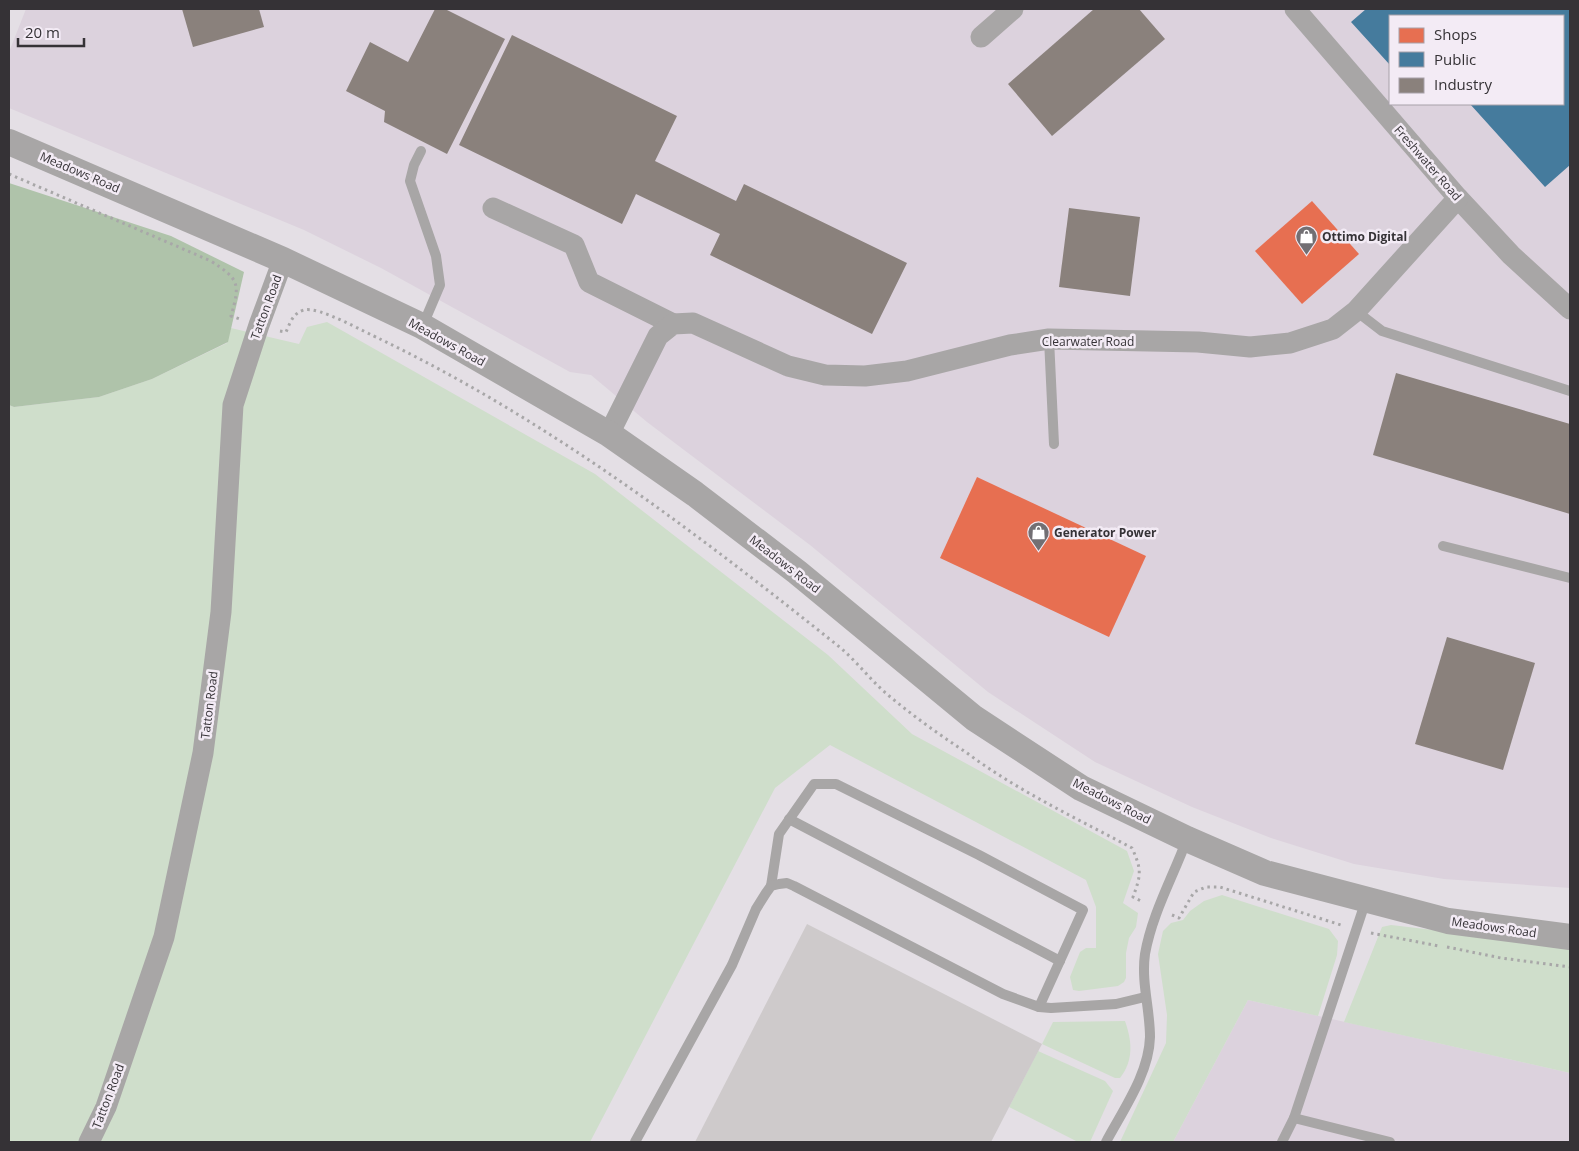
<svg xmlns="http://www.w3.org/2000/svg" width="1579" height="1151" font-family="'Open Sans',sans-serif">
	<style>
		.built { fill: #dcd2dd; fill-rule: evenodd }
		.green { fill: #cfdecb }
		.forest { fill: #afc3aa }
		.shops { fill: #e76f51 }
		.public { fill: #457b9d }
		.industry { fill: #8a817c }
		.building { fill: #cecacb }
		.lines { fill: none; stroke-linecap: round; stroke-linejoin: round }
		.path { stroke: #a8a7a8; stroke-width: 3; stroke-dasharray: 2.5 4; stroke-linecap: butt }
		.service { stroke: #a8a6a6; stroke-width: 10 }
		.minor { stroke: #a8a6a6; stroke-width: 21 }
		.tertiary { stroke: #a8a6a6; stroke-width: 26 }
		.labels { text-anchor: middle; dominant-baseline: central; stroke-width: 5; stroke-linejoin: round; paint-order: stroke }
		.street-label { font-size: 12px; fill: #353236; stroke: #f3ebf5 }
		.poi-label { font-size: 12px; font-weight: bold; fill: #353236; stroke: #f3ebf5; text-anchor: start }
	</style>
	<rect width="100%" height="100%" fill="#e4dfe5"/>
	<g class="built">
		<path d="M26 9H1570V888L1444 879 1354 864 1271 838 1192 807 1095 762 988 692 810 545 647 422 591 375 570 372 381 268 304 230 9 108V52ZM1390 16H1563V104H1390Z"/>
		<polygon points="1248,1000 1570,1073 1570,1142 1173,1142"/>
	</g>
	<g class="green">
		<polygon points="327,322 595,474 828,655 912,734 1127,851 1134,871 1123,903 1138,913 1136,927 1129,938 1126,953 1126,978 1124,982 1118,986 1079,991 1073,990 1070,977 1080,952 1086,948 1096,948 1096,907 1086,880 830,745 775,788 590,1142 9,1142 9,405 14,407 99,397 152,379 227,343 231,328 299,344 307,327"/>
		<polygon points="1222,895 1329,929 1338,941 1337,955 1318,1016 1248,1000 1173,1142 1120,1142 1166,1043 1167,1015 1158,954 1163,931 1171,923 1183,920 1190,911 1204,901"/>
		<polygon points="1391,925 1570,946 1570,1073 1344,1022 1382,927"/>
		<path d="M1125 1021C1132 1041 1134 1060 1120 1078H1115L1042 1044 1053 1022Z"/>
		<polygon points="1038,1051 1105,1081 1113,1091 1090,1142 1078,1142 1009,1107"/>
	</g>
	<polygon class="forest" points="9,183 171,236 244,272 228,342 152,379 99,397 14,407 9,405"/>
	<g class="shops">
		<polygon points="1312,201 1359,254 1302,304 1255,251"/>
		<polygon points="977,477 1146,556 1109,637 940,558"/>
	</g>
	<polygon class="public" points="1366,9 1570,9 1570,165 1545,187 1470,104 1563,104 1563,16 1390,16 1390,65 1351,22"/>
	<g class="industry">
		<polygon points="182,9 259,9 264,27 193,47"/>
		<polygon points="435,9 445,9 505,39 447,154 384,122 385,111 346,91 370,42 408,62"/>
		<polygon points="1094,9 1139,9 1165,39 1052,136 1008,84"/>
		<polygon points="512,35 677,116 655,161 736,201 744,184 907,263 872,334 710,255 720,234 636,194 622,224 459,145"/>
		<polygon points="1069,208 1140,217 1130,296 1059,287"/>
		<polygon points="1396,373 1570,424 1570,514 1373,455"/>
		<polygon points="1447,637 1535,663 1503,770 1415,744"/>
	</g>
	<polygon class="building" points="807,924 1042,1044 991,1142 695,1142"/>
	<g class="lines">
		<g class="path">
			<path d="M9 174 211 261C238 279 241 282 231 316L240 319"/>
			<path d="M280 331 286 332C290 323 293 313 304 310 319 306 364 332 380 339 546 419 693 530 837 645 856 660 870 680 888 695 913 716 940 735 967 753 1018 791 1076 818 1132 848 1142 870 1141 875 1133 897L1143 902"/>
			<polyline points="1172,915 1179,918 1194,892 1206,887 1220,887 1341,925"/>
			<polyline points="1371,933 1439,946"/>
			<polyline points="1447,947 1501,958 1570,967"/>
		</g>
		<g class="service">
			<polyline points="421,151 414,165 410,181 436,256 440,285 423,325"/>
			<polyline points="1356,311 1382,331 1570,391"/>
			<polyline points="1049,339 1054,444"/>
			<polyline points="1443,546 1570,578"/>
			<polyline points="789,819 1060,961"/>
			<polyline points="771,886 779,834 814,784 836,784 979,855 1083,910 1039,1007"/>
			<polyline points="1294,1118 1390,1142"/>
			<polyline points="635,1142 732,965 756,909 766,893 771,886 779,884 787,883 794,886 1003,994 1039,1007 1051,1008 1116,1004 1145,997"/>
			<path d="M1106 1142C1123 1110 1149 1074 1150 1037 1150 1009 1141 982 1145 954 1152 914 1173 877 1187 839"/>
			<polyline points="1282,1142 1294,1118 1366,900"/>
		</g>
		<g class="minor">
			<polyline points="1295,9 1458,198 1511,255 1570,309"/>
			<polyline points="981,37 1013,9"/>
			<polyline points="493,208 574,245 589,282 673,324"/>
			<polyline points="609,434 658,336 673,324 693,323 788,366 825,375 865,376 907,371 1010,345 1049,339 1198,342 1250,347 1290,343 1333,329 1356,311 1458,198"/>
			<polyline points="89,1142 106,1107 164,937 203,753 221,612 233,405 259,325 283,260"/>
		</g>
		<polyline class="tertiary" points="9,142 283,260 422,326 609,434 695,494 797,572 974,718 1081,788 1187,839 1265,873 1448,921 1570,937"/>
	</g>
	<defs>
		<symbol id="shop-pin" viewBox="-11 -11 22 30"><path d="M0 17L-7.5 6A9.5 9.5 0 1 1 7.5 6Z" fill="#726f73" stroke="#f3ebf5"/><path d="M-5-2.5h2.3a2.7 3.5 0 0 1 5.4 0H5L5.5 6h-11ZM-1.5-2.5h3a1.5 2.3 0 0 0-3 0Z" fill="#fff"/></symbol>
	</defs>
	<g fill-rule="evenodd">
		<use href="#shop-pin" x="1294" y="224" width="25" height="34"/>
		<use href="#shop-pin" x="1026" y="520" width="25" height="34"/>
	</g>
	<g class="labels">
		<g class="street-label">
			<text transform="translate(1428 163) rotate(49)">Freshwater Road</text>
			<text transform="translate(80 172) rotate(23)">Meadows Road</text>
			<text transform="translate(266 307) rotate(-70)">Tatton Road</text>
			<text x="1088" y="341">Clearwater Road</text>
			<text transform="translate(447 342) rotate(29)">Meadows Road</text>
			<text transform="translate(785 564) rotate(38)">Meadows Road</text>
			<text transform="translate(209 705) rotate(-83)">Tatton Road</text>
			<text transform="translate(1112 801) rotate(27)">Meadows Road</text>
			<text transform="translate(1494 927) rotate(8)">Meadows Road</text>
			<text transform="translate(108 1096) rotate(-69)">Tatton Road</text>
		</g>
		<g class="poi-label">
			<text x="1322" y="236">Ottimo Digital</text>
			<text x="1054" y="532">Generator Power</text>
		</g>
	</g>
	<rect width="1579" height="1151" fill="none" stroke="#353236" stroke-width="20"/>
	<rect x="1389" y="15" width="175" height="90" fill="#f3ebf5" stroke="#a7a1a9"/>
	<rect x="1399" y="28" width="25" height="15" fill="#e76f51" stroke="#a7a1a9"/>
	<text x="1434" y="40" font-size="15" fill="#353236">Shops</text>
	<rect x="1399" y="52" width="25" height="15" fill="#457b9d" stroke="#a7a1a9"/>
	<text x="1434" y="65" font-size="15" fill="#353236">Public</text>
	<rect x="1399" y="78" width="25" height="15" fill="#8a817c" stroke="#a7a1a9"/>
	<text x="1434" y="90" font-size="15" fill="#353236">Industry</text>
	<path d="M18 38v8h66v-8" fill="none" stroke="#353236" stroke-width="2.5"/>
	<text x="25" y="38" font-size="15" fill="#353236" stroke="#f3ebf5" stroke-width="4" paint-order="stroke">20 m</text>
</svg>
